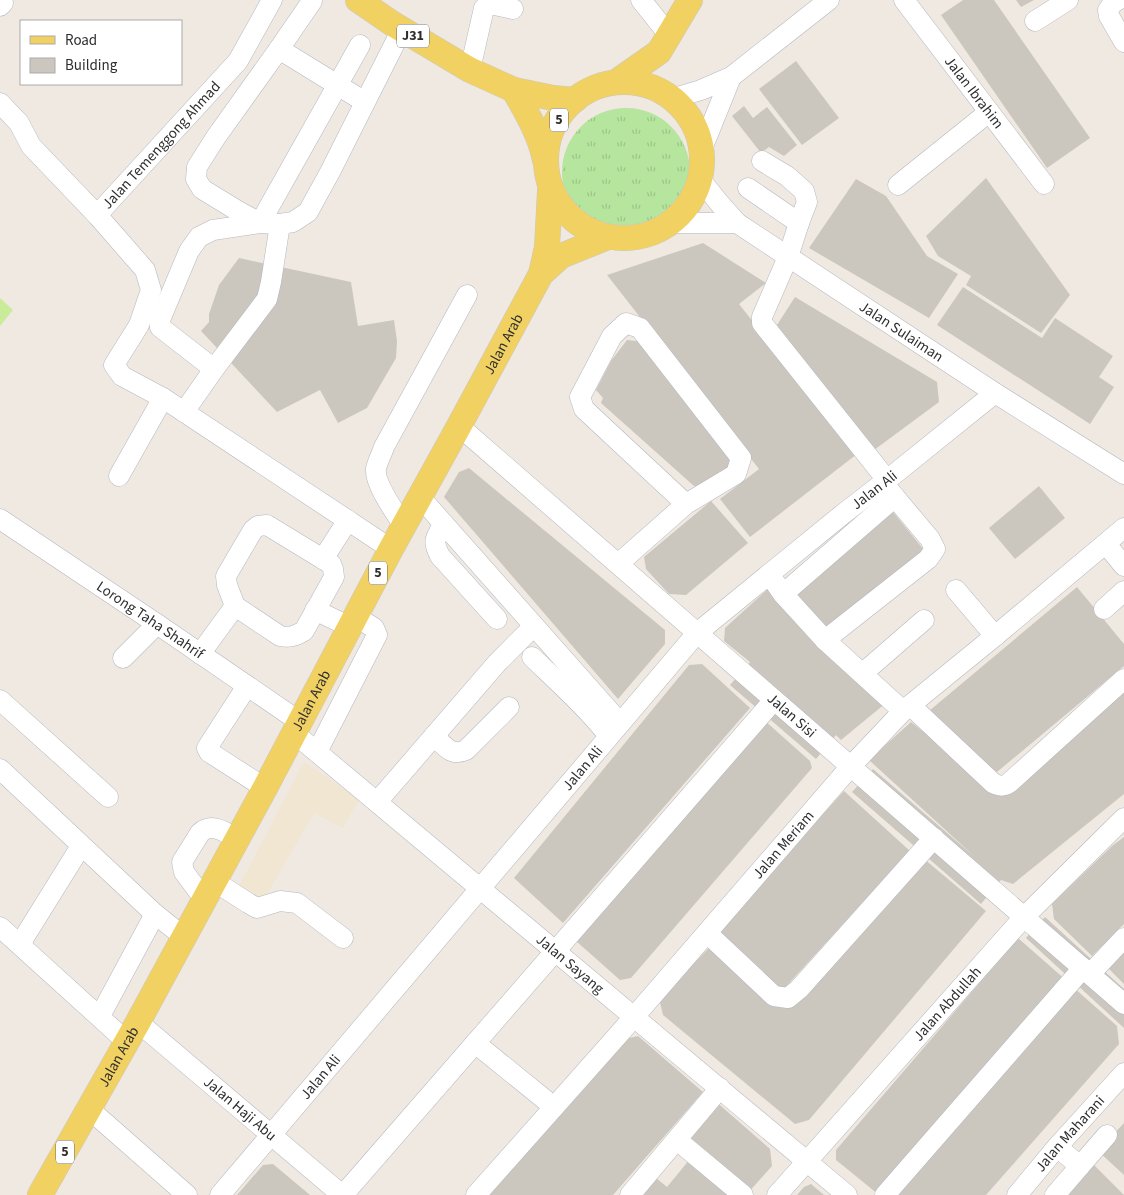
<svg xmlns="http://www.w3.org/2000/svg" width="1124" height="1195" font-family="'Source Sans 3',sans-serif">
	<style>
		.education { fill: #f0e6d1 }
		.grass { fill: url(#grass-tufts) }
		.pitch { fill: #c9ec9a }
		.building { fill: #cbc7bf }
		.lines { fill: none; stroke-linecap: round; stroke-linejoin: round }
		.minor-casing { stroke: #b4b7c1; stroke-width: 21 }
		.major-casing { stroke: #c9c9c9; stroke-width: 26 }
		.minor { stroke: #fff; stroke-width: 20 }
		.major { stroke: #f2d163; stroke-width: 25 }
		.labels { text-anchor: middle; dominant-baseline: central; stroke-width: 4; stroke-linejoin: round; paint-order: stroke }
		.shield { fill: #fff; stroke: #6d6d6d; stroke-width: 1 }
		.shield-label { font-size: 14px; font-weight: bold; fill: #2e2e2e }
		.street-label { font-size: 15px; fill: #2e2e2e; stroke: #fff }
	</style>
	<defs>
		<pattern id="grass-tufts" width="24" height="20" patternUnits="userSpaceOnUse" patternTransform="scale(1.25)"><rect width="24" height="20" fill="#b6e59e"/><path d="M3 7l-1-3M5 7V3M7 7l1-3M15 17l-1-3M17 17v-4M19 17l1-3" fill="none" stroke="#9dc588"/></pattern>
	</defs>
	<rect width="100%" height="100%" fill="#efe9e1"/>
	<!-- education -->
	<polygon class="education" points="304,762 359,799 343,828 314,813 264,899 239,886"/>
	<!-- grass -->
	<circle class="grass" cx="626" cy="172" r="64"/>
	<!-- pitch -->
	<polygon class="pitch" points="0,298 13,310 0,326"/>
	<!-- building -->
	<g class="building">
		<polygon points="963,0 994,0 1090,138 1047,168 941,15"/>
		<polygon points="1016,0 1034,0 1021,7"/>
		<polygon points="796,61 839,118 802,145 759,89"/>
		<polygon points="744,106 753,118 767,107 797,145 784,156 769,147 761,153 732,116"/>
		<polygon points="986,178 1070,295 1041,333 966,285 971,276 938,256 926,236"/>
		<polygon points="856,179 886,196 927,256 958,274 929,318 809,248"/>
		<polygon points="703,243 766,283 739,304 857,454 750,537 720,499 759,469 607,275"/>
		<polygon points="239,258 351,282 358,326 394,320 397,341 396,358 367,408 338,423 320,390 277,412 201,331 209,322 209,314 219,285"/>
		<polygon points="963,287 1042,338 1055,318 1113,356 1099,377 1114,387 1090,424 937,325"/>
		<polygon points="795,297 937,382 939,402 870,453 777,325"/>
		<polygon points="627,340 645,342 731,454 729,470 713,484 694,486 601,403 603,398 596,390 611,361"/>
		<polygon points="469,468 665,630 665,644 618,699 444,497 459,472"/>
		<polygon points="1039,486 1065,518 1015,559 989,528"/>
		<polygon points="711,501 748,543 686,595 669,594 646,569 644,557"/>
		<polygon points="889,507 924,550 827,635 886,703 841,740 836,735 816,759 730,685 750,662 724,641 725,628 771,586 785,600"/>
		<polygon points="1077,587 1124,644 1124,666 997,772 938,727 929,711"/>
		<polygon points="702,664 750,708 563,923 514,878 689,665"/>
		<polygon points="1124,689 1124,794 1013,884 1001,880 981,904 852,792 873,769 975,857 869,760 911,722 993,787"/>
		<polygon points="764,720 810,761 812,768 631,978 620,980 576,941"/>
		<polygon points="844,791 910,851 780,993 714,933"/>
		<polygon points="1124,837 1124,924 1092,956 1054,919 1052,904 1112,846"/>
		<polygon points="923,858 986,911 809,1120 795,1124 663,1015 659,998 711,946 775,1007 790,1007"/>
		<polygon points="1045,917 1124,989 1124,1028 1026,938"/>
		<polygon points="1018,938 1067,981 879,1195 836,1160 836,1150"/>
		<polygon points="1124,941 1124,984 1104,964"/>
		<polygon points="1073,987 1117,1026 1119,1044 986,1195 889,1195"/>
		<polygon points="638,1036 703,1092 613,1195 488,1195 625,1039"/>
		<polygon points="713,1099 770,1149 772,1166 746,1195 680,1136"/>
		<polygon points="1124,1123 1124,1175 1098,1151"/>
		<polygon points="690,1159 732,1195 633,1195 651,1174 667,1187"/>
		<polygon points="1092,1163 1124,1195 1061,1195"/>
		<polygon points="273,1164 310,1195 237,1195 263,1165"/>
		<polygon points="811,1184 824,1195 797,1195 804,1187"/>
	</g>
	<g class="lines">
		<defs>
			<g id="minor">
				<polyline points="641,0 669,35"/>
				<path id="s1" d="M904,0L1044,184"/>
				<polyline points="1118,0 1113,3 1108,10 1109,16 1124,42"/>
				<polyline points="312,1 279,49 216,137 197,167 196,179 202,189 238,211 260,223 360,45"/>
				<polyline points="0,6 3,3"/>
				<polyline points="1035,21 1068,0"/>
				<polyline points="279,49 365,102"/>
				<polyline points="470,70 484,8 490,4 513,9"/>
				<polyline points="674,98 701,90 731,77 829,0"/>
				<polyline points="0,103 19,123 31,146 97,215 145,270 151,290 139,325 114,365 122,376 163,398 391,549"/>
				<polyline points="702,149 731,77"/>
				<polyline points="762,161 787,176 804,191 807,202 799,223 788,257 762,317 762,323 887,480"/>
				<polyline points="700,179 720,204 737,223"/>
				<polyline points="898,185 989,112"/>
				<polyline points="748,188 799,223"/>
				<path id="s2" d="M97,215L238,61L272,0"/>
				<path id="s3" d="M670,223H737L995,393L1124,474"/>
				<polyline points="214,369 267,299 271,282 280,224"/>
				<polyline points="184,412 214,369 160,327 160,320 189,251 199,237 213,230 260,223 280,224 293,222 308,212 330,172 402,29"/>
				<path id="s4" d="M459,426L1124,1004"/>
				<polyline points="119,476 163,398"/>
				<polyline points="883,483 930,539 935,549 928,559 825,640 903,711"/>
				<polyline points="420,497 620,723"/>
				<path id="s5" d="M0,519L157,624L300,722"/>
				<path d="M444,524C435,538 432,541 440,556L497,619"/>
				<path d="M267,525L331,564L333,569L334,577L304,631C295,636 290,638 280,636L235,606L227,585L226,576L253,530L258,526Z"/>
				<path d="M404,526C396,514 374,483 376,469C377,462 382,454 384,447L467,295"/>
				<polyline points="1106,544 1124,566"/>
				<polyline points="323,559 348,520"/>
				<polyline points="618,564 686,504 584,409 580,397 612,336 626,323 640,328 741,458 736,474 686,504"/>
				<polyline points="769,574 783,594 895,497"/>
				<polyline points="956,590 995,636"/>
				<polyline points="783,594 825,640"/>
				<polyline points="1104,609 1124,591"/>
				<polyline points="315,610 350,627"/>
				<polyline points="200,654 235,606"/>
				<path d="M532,657C559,683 586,707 609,736"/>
				<polyline points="123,658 157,624"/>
				<polyline points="863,673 924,620"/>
				<polyline points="247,686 207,748 209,752 265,788"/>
				<polyline points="0,700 108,797"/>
				<path d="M910,705L993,783C999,786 1003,787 1009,783L1124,679"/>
				<path id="s6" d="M294,733L847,1195"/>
				<path d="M434,736C445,746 451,757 466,750L509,707"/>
				<polyline points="317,752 377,635 374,628 355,616"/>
				<polyline points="0,769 155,914 184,937"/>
				<polyline points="377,802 497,663 534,626"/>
				<polyline points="214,881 248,903 257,908 280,901 297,903 343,938"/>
				<path d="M204,899L184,872L182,862L200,833C212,822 224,832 237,838"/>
				<polyline points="0,927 127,1042"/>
				<polyline points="707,933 774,996 788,998 799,989 934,838"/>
				<polyline points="20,944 81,846"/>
				<polyline points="1090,974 1124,938"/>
				<polyline points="100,1016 155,914"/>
				<path id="s7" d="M138,1022L342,1195"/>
				<polyline points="475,1043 554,1107"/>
				<polyline points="89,1109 187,1195"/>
				<polyline points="677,1140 743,1195"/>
				<polyline points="1080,1166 1107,1135"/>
				<path id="s8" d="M220,1195L697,633L843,514L887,480L995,393"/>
				<polyline points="343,1195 774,700"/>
				<path id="s9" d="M476,1195L634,1017L851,766L903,711L995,636L1124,528"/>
				<polyline points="630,1195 720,1088"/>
				<path id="s10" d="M777,1195L1024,917L1124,818"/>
				<polyline points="885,1195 1083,968"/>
				<path id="s11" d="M1017,1195L1057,1147L1124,1073"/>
				<polyline points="1055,1195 1080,1166 1057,1147"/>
			</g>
			<g id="major">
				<polyline points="358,0 393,24 470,70 514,90 553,98 575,100"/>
				<polyline points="619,80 659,52 690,0"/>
				<circle cx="624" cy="160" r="78"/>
				<path d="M514,90C526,112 540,134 545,160"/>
				<polyline points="541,274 547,247 550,191"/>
				<path id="s12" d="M40,1195L138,1022L265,788L391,549L459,426L541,274L561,256L608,237"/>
			</g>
		</defs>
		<!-- minor casing -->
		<use href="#minor" class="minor-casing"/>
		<!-- major casing -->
		<use href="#major" class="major-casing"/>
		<!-- minor -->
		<use href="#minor" class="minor"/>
		<!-- major -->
		<use href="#major" class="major"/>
	</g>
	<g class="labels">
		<!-- shield labels -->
		<g class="shield">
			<rect x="397" y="24.5" width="32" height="23" rx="4"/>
			<rect x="550" y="108.5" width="18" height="23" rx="4"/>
			<rect x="369" y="561.5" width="18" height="23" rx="4"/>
			<rect x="56" y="1140.5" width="18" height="23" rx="4"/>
		</g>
		<g class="shield-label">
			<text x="413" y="36">J31</text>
			<text x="559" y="120">5</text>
			<text x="378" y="573">5</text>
			<text x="65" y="1152">5</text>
		</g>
		<!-- street labels -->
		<g class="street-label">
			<text stroke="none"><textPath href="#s1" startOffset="116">Jalan Ibrahim</textPath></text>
			<text stroke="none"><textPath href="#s2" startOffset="95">Jalan Temenggong Ahmad</textPath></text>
			<text stroke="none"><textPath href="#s3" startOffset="264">Jalan Sulaiman</textPath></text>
			<text stroke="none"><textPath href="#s12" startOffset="969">Jalan Arab</textPath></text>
			<text stroke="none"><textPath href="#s8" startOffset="965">Jalan Ali</textPath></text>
			<text stroke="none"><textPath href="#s5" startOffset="181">Lorong Taha Shahrif</textPath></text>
			<text stroke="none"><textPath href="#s12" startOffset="564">Jalan Arab</textPath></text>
			<text stroke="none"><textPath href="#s4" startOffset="441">Jalan Sisi</textPath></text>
			<text stroke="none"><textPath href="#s8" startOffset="560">Jalan Ali</textPath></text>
			<text stroke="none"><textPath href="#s9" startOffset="466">Jalan Meriam</textPath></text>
			<text stroke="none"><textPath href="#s6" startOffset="360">Jalan Sayang</textPath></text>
			<text stroke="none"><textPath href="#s10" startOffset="256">Jalan Abdullah</textPath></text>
			<text stroke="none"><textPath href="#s12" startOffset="159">Jalan Arab</textPath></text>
			<text stroke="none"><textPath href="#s8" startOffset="155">Jalan Ali</textPath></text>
			<text stroke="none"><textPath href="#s7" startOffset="134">Jalan Haji Abu</textPath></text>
			<text stroke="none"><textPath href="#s11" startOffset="81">Jalan Maharani</textPath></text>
		</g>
	</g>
	<!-- legend -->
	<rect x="20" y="20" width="162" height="65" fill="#ffffff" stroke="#ababab"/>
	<rect x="30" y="36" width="25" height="8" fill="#f2d163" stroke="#ababab"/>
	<text x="65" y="45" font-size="15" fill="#2e2e2e">Road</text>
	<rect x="30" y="58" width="25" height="15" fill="#cbc7bf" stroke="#ababab"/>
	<text x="65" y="70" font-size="15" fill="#2e2e2e">Building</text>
</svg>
